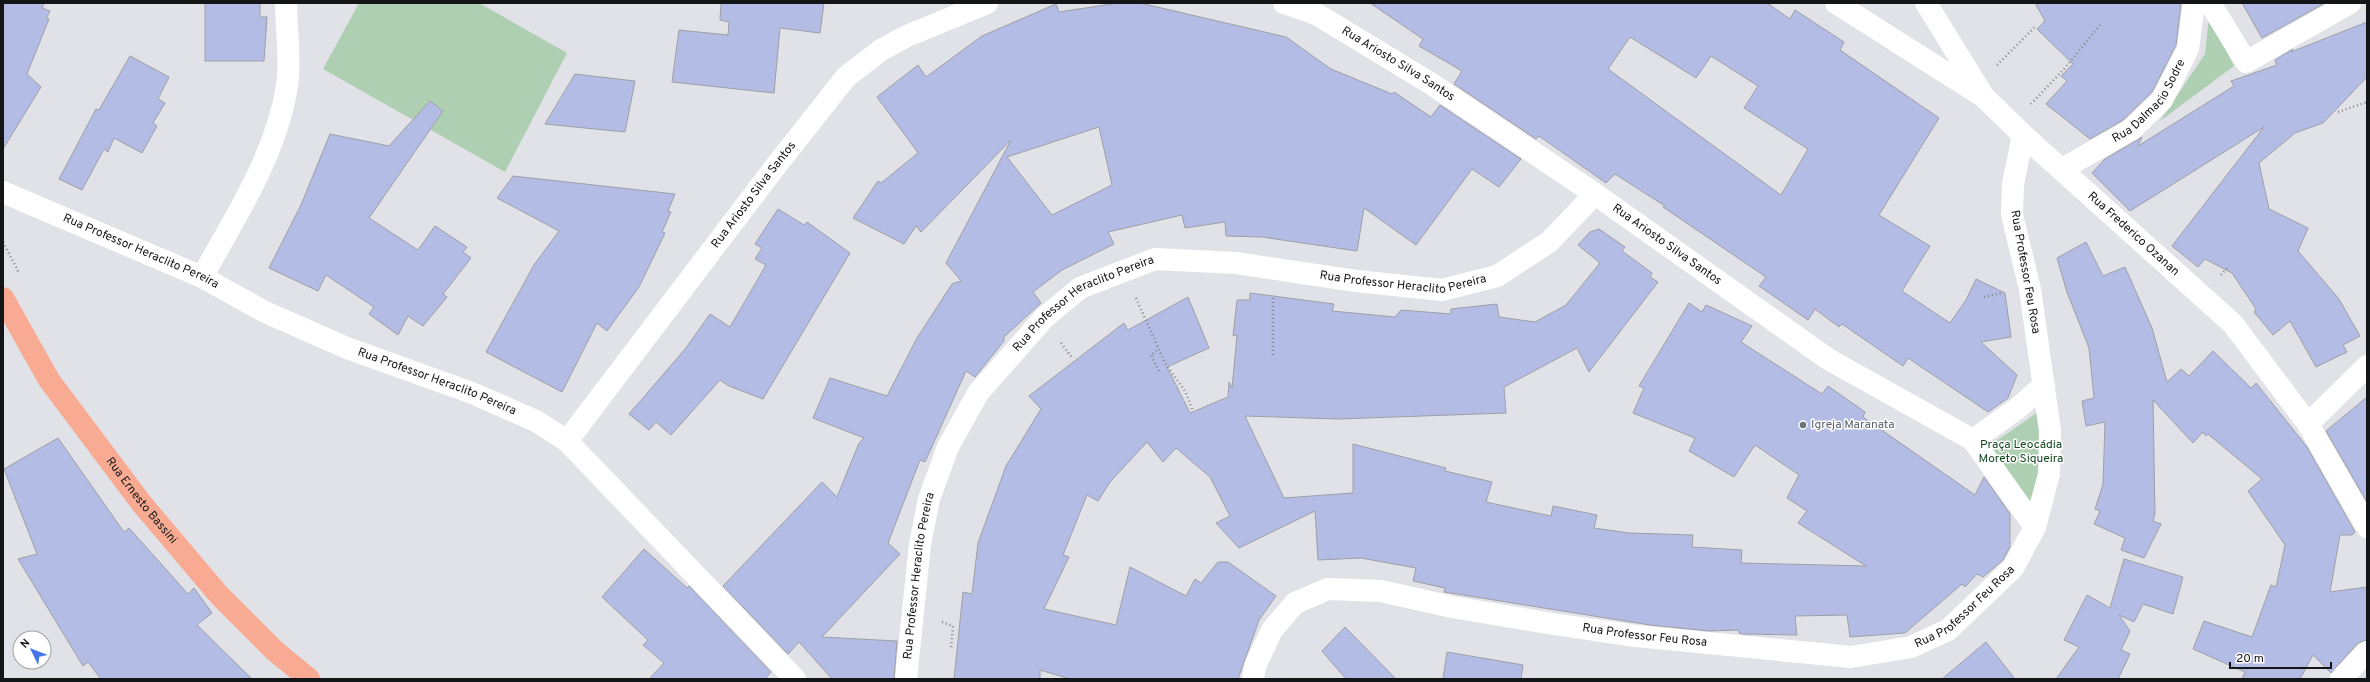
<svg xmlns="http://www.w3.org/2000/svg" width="2370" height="682" font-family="Overpass,sans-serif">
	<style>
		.green { fill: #afcfb2 }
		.building { fill: #b3bce5; stroke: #9e9fa4; fill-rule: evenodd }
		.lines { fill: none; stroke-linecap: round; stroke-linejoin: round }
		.path { stroke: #858689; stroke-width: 2.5; stroke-dasharray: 1 3; stroke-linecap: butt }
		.minor { stroke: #fff; stroke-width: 22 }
		.major { stroke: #f8ab92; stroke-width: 22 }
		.worship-dot { fill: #6b7280; stroke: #fff; stroke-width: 1.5 }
		.labels { text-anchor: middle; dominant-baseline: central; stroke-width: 3; stroke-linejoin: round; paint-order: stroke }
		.street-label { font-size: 12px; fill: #141516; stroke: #fff }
		.worship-label { font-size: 12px; fill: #5b616d; stroke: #fff; text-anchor: start }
		.park-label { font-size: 12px; fill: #13481f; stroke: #fff }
	</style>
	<rect width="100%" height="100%" fill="#e0e2e7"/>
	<!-- green -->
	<g class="green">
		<polygon points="359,3 479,3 567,53 505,172 323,69"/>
		<polygon points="2209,17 2234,66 2160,121 2205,54"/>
		<polygon points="2038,412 2045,460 2030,501 1989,446"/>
	</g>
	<!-- building -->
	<g class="building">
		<polygon points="3,3 44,3 42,8 50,11 46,19 49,19 27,74 41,87 3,149"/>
		<polygon points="205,3 260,3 260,17 267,17 264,61 205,61"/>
		<polygon points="721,3 824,3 820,33 780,28 774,93 672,82 679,30 728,35 729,22 720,20"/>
		<path d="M1118,3H1140L1286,37L1331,69L1392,94L1394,92L1431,117L1440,105L1521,159L1499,187L1472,169L1416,245L1364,208L1357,251L1262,237L1226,236L1225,222L1185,228L1182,215L1108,232L1114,244L1062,270L1033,292L1041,303L1004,337V341L975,377L966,371L925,462L920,460L888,543L900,554L822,637L897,641L894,679H832L799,642L788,654L723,586L822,482L837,497L859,443L864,438L813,418L830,378L887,396L917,338L952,284L961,281L946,263L1011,140L921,232L916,226L904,244L853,218L878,181L881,183L918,153L877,97L918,65L926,77L982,36L1056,4L1059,12ZM1099,127L1112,185L1052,215L1007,157Z"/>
		<path d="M1370,3H1767L1790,19L1795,10L1844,42L1840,50L1939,118L1879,215L1930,246L1902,291L1950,323L1966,300L1976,279L2005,293L2011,337L1981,342L2017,375L2008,398L1988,412L1908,358L1903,366L1842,324L1839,327L1815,309L1808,320L1759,286L1766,277L1663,207L1665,206L1615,174L1606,183L1539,136L1536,139L1454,84L1462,71L1419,46L1423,39ZM1630,37L1696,78L1711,56L1758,86L1744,108L1808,149L1781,195L1608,69Z"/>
		<polygon points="2035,3 2181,3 2176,45 2152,92 2123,120 2090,139 2046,104 2067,81 2061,76 2073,64 2037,29 2045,21"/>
		<polygon points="2242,3 2325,3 2262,38"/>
		<polygon points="2367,22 2367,77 2323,123 2295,133 2259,163 2269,209 2308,228 2298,251 2339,299 2360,336 2343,345 2347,352 2316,367 2290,321 2273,335 2254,312 2256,309 2232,273 2205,259 2198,267 2172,246 2264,127 2130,211 2092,173 2105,159 2142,137 2138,146 2234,86 2231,81 2277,65 2275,60 2293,49 2291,52"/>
		<polygon points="130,56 169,77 158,99 165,103 153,123 157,126 142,153 114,138 108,152 104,149 82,190 59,179 96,109 99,110"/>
		<polygon points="575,74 635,81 625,132 545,124"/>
		<polygon points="430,101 443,111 369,218 418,250 435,226 467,247 463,252 471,258 443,294 447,297 423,326 408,316 398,335 369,314 374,307 326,275 318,291 269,268 301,205 330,134 389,146"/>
		<polygon points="513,176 675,194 668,211 671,212 662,232 665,233 639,287 607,331 597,323 562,392 486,352 534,265 559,231 497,198"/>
		<polygon points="778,209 804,225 807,222 850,253 763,399 729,386 720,380 671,435 656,422 649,430 629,414 686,348 710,314 730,327 766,265 755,259 762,248 755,244"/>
		<polygon points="1599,229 1625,247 1622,251 1652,273 1650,277 1658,282 1589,372 1577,348 1504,387 1506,413 1338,419 1245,416 1284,498 1353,493 1353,444 1446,468 1445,471 1492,482 1486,502 1551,516 1553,506 1597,515 1594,528 1629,533 1693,535 1692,547 1742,550 1741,563 1866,566 1798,523 1807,511 1787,498 1799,475 1755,445 1734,477 1689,451 1695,438 1633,413 1644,388 1639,386 1689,303 1702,312 1706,305 1752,326 1741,342 1822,394 1828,386 1865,412 1863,417 1975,495 1984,477 2010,514 2010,547 2003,560 1983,577 1977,574 1965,587 1962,584 1905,633 1850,637 1847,615 1795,616 1797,635 1742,634 1739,633 1739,630 1709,631 1650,625 1444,592 1445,588 1413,581 1416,568 1361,558 1318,560 1315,511 1239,548 1216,523 1230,516 1210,477 1176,448 1163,462 1147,442 1110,482 1098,501 1087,495 1063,555 1069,557 1044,609 1116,625 1130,567 1186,596 1195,579 1201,583 1218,562 1228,562 1276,596 1259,620 1238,679 1070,679 1040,670 1040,679 954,679 963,592 972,594 978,543 1006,466 1041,409 1029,396 1124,323 1128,330 1188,297 1209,348 1167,367 1190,413 1228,397 1229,382 1232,388 1237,335 1233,336 1237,300 1250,300 1250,293 1334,304 1332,311 1395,317 1401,310 1451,314 1451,309 1497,304 1499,317 1535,322 1566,305 1600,263 1578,245 1590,232"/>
		<polygon points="2086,242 2103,276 2125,267 2152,328 2167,382 2181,369 2189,376 2213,351 2251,388 2256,383 2307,447 2355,532 2352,535 2340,535 2330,592 2367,587 2367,640 2358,643 2331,673 2313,655 2300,679 2242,679 2245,672 2193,649 2204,621 2252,637 2271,585 2276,587 2285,545 2248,491 2262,479 2208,434 2206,436 2203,432 2193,443 2153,400 2155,514 2153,521 2161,524 2144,558 2121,550 2125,538 2094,524 2100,511 2095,509 2103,484 2105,422 2086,426 2082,401 2094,398 2089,348 2067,292 2057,258"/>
		<polygon points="2367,397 2367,502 2326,431"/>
		<polygon points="58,438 124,532 129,528 188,594 194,588 212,613 197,625 252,679 101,679 88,662 83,666 18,559 37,554 4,469"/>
		<polygon points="644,549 687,588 689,586 771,672 765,679 649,679 664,663 643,645 648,640 602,597"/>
		<polygon points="2124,559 2183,577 2173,614 2143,604 2134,622 2119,615 2130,631 2121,650 2130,654 2118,679 2056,679 2079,647 2064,640 2087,595 2110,608"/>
		<polygon points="1345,627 1396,679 1346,679 1322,651"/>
		<polygon points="1986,642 2015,679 1942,679"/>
		<polygon points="1447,652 1523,665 1521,679 1443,679"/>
	</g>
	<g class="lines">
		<!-- path -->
		<g class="path">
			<polyline points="1997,65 2035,27"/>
			<polyline points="2031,104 2065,68 2100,25"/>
			<polyline points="2338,112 2367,102"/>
			<polyline points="3,242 19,273"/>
			<polyline points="2221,275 2227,268"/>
			<polyline points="1984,297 2002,293"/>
			<polyline points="1136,298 1165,363 1185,391 1193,411"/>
			<polyline points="1273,298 1273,355"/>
			<polyline points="1061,343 1073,359"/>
			<polyline points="1159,371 1151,355 1159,349"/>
			<polyline points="942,622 953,626 951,650"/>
		</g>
		<!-- minor -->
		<g class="minor">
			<path id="s1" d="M1284,3L1318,15L1430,83L1595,194L1828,359L1973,440L2018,408L2044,385"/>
			<path id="s2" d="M1836,3L1984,97L2023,135L2233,324L2308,424L2367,527"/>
			<polyline points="1926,3 1982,94"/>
			<polyline points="2210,3 2246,62 2350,3"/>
			<path id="s3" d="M2062,169L2131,130L2162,100L2188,49L2194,3"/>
			<path id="s4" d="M3,192L202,277L265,312L347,348L472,393L536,421L567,441L795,679"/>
			<path d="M202,277C236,216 276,155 287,86C291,62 286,27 286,3"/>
			<polyline points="2308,424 2367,366"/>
			<polyline points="1973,440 2035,527"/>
			<path id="s5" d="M567,441L775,167L846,77L881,50L907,36L987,3"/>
			<path id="s6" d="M906,679L920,544L929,499L948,447L978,393L1044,318L1080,288L1155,259L1236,263L1356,281L1442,290L1497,276L1549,242L1595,194"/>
			<path id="s7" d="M1253,679L1255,666L1272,630L1295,603L1328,589L1381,591L1452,607L1547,623L1636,636L1851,657L1911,647L1948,630L2013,568L2035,527L2049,474L2050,431L2030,289L2012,215L2013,184L2023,135"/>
			<polyline points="2341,679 2367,652"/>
		</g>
		<!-- major -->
		<path class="major" id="s8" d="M3,298L49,380L142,504L219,595L275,651L309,679"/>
	</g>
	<!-- markers -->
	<circle class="worship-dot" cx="1803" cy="425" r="4"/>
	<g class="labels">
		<!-- street labels -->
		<g class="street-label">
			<text stroke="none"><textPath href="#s1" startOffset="130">Rua Ariosto Silva Santos</textPath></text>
			<text stroke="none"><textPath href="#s3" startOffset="113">Rua Dalmacio Sodre</textPath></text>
			<text stroke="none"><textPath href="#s5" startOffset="309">Rua Ariosto Silva Santos</textPath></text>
			<text stroke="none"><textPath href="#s2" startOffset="378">Rua Frederico Ozanan</textPath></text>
			<text stroke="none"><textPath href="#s1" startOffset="454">Rua Ariosto Silva Santos</textPath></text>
			<text stroke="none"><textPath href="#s4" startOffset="150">Rua Professor Heraclito Pereira</textPath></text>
			<text transform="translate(2025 272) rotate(80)">Rua Professor Feu Rosa</text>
			<text stroke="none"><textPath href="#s6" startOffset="776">Rua Professor Heraclito Pereira</textPath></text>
			<text stroke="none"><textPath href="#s6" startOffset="440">Rua Professor Heraclito Pereira</textPath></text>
			<text stroke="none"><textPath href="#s4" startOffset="474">Rua Professor Heraclito Pereira</textPath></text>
			<text stroke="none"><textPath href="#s8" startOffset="246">Rua Ernesto Bassini</textPath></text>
			<text stroke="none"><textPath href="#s6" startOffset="104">Rua Professor Heraclito Pereira</textPath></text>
			<text stroke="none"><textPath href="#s7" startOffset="781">Rua Professor Feu Rosa</textPath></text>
			<text stroke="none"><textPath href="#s7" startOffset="445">Rua Professor Feu Rosa</textPath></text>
		</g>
		<!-- worship labels -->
		<g class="worship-label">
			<text x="1811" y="425">Igreja Maranata</text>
		</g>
		<!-- park labels -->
		<g class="park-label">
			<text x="2021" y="445">Praça Leocádia<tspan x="2021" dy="14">Moreto Siqueira</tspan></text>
		</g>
	</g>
	<!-- border -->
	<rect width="2370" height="682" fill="none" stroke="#141516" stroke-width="8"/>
	<!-- north arrow -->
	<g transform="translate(32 650) rotate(313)"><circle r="19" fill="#ffffff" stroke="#a1a1a2"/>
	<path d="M0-3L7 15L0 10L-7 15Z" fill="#4474e6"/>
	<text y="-6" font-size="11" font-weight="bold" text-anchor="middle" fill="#141516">N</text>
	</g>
	<!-- scale -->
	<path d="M2230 662v6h101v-6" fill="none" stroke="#141516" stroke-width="2"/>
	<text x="2236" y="662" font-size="12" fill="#141516" stroke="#ffffff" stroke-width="3" paint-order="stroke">20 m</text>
</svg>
